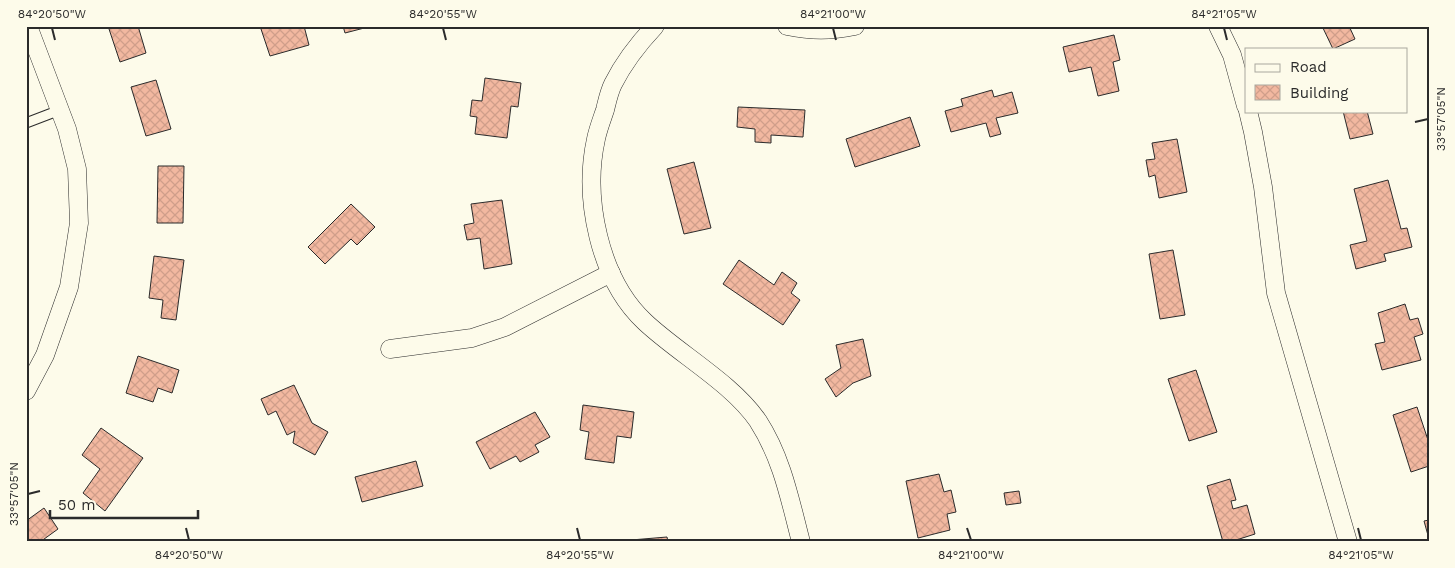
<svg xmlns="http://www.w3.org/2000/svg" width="1455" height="568" font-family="'Work Sans',sans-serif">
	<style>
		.building { fill: url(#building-cross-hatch); stroke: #2b2b2b }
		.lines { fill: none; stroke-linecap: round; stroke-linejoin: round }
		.lane-casing { stroke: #2b2b2b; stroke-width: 11 }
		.street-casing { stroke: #2b2b2b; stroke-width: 19 }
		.lane { stroke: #fdfbea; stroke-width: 9 }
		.street { stroke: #fdfbea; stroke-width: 18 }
		.ticks { fill: none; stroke: #2b2b2b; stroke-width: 2 }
		.neatline { fill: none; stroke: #2b2b2b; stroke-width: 2 }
		.ticks-label { font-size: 12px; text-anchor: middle; fill: #2b2b2b }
	</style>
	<defs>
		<pattern id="building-cross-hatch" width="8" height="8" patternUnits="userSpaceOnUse" patternTransform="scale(1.25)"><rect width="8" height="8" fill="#f2b8a0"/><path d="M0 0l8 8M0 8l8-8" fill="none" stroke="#d09e8a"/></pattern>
	</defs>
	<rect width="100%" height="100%" fill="#fdfbea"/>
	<!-- building -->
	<g class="building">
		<polygon points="108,26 138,26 146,53 120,62"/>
		<polygon points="260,26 304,26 309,45 270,56"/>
		<polygon points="343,26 372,26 345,33"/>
		<polygon points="1322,26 1349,26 1355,39 1333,49"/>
		<polygon points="1114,35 1120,60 1113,62 1119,91 1098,96 1091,67 1069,72 1063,47"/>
		<polygon points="485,78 521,83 518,107 511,106 507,138 475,134 477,117 470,116 472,100 482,101"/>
		<polygon points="156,80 171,129 146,136 131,87"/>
		<polygon points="992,90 994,97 1012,92 1018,113 996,118 1001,134 990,137 986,123 951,132 945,111 963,106 961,99"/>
		<polygon points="738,107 805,110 803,137 771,135 771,143 755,142 755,129 737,127"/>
		<polygon points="1343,111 1367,111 1373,134 1350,139"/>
		<polygon points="910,117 920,146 855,167 846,139"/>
		<polygon points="1177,139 1187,192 1159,198 1155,175 1149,177 1146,160 1155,159 1152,143"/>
		<polygon points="694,162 711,228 684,234 667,169"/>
		<polygon points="158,166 184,166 183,223 157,223"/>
		<polygon points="1388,180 1401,229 1407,228 1412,247 1384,254 1386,261 1356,269 1350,245 1367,241 1354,189"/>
		<polygon points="502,200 512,264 484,269 480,238 467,240 464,225 474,223 471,204"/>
		<polygon points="351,204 375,227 357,245 351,239 325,264 308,247"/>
		<polygon points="1173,250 1185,315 1160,319 1149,254"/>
		<polygon points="154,256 184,260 176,320 161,318 163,300 149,298"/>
		<polygon points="739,260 774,285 782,272 797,283 791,293 800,300 783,325 723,284"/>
		<polygon points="1405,304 1410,320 1418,318 1423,334 1414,337 1421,360 1382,370 1375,344 1385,342 1378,313"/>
		<polygon points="863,339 871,376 853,383 836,397 825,379 841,368 836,345"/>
		<polygon points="138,356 179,370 172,393 158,388 153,402 126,393"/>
		<polygon points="1196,370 1217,432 1189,441 1168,379"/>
		<polygon points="294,385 312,423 328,432 315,455 293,443 295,431 287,435 276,411 268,415 261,399"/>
		<polygon points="583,405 634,412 631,438 617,436 614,463 585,459 589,432 580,430"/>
		<polygon points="1417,407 1429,443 1429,466 1411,472 1393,415"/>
		<polygon points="535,412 550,437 535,445 539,452 520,462 516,456 490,469 476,442"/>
		<polygon points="101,428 143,458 105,511 83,493 100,469 82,455"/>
		<polygon points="416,461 423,486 362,502 355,477"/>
		<polygon points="939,474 944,492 951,490 956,512 947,514 950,530 918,538 906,481"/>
		<polygon points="1230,479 1236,500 1231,501 1233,509 1247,505 1255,534 1230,542 1223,542 1207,486"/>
		<polygon points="1019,491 1021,503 1006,505 1004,493"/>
		<polygon points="44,508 58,529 40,542 26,542 26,521"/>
		<polygon points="1429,520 1429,539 1424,521"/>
		<polygon points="667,537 668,542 632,542 631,540"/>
	</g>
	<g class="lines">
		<defs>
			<polyline id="lane" points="26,123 60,110"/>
			<g id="street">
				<path d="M655,26C639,43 623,64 613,84C609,92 607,102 605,110C602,119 598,129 596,139C583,198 599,279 645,322C679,354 732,383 758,421C782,458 790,500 801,542"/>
				<path d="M787,26C812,31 830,31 855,26"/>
				<polyline points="1218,26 1232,55 1246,106"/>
				<polyline points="1248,111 1253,132 1263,187 1276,293 1348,542"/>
				<polyline points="390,349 472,338 505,327 611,273"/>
				<polyline points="26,391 45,355 69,287 79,223 77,169 67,129 28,26"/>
			</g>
		</defs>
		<!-- lane casing -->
		<use href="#lane" class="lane-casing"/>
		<!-- street casing -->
		<use href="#street" class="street-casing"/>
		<!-- lane -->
		<use href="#lane" class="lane"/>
		<!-- street -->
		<use href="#street" class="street"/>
	</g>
	<!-- ticks -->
	<path class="ticks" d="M52,28L55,40M443,28L446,40M833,28L836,40M1224,28L1227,40M1415,122L1428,119M28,494L40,491M186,528L189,540M577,528L580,540M967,528L971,540M1358,528L1361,540"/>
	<!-- border -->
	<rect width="1455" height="568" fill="none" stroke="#fdfbea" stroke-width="55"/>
	<!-- legend -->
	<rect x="1245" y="48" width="162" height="65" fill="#fdfbea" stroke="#a9a89e"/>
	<rect x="1255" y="64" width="25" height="8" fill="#fdfbea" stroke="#a9a89e"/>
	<text x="1290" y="72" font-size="15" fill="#2b2b2b">Road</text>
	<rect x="1255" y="85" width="25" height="15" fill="url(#building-cross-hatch)" stroke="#a9a89e"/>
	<text x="1290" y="98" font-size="15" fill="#2b2b2b">Building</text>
	<!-- scale -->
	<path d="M50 510v8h148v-8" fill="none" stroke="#2b2b2b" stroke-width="2.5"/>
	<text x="58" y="510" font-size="15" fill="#2b2b2b" stroke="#fdfbea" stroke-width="4" paint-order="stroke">50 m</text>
	<rect x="28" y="28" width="1400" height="512" class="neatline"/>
	<g class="ticks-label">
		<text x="52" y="18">84°20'50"W</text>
		<text x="443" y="18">84°20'55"W</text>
		<text x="833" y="18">84°21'00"W</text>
		<text x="1224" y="18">84°21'05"W</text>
		<text transform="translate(1441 119) rotate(-90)" y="4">33°57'05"N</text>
		<text transform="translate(14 494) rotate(-90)" y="4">33°57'05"N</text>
		<text x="189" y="559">84°20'50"W</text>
		<text x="580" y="559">84°20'55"W</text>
		<text x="971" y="559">84°21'00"W</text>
		<text x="1361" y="559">84°21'05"W</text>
	</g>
</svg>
